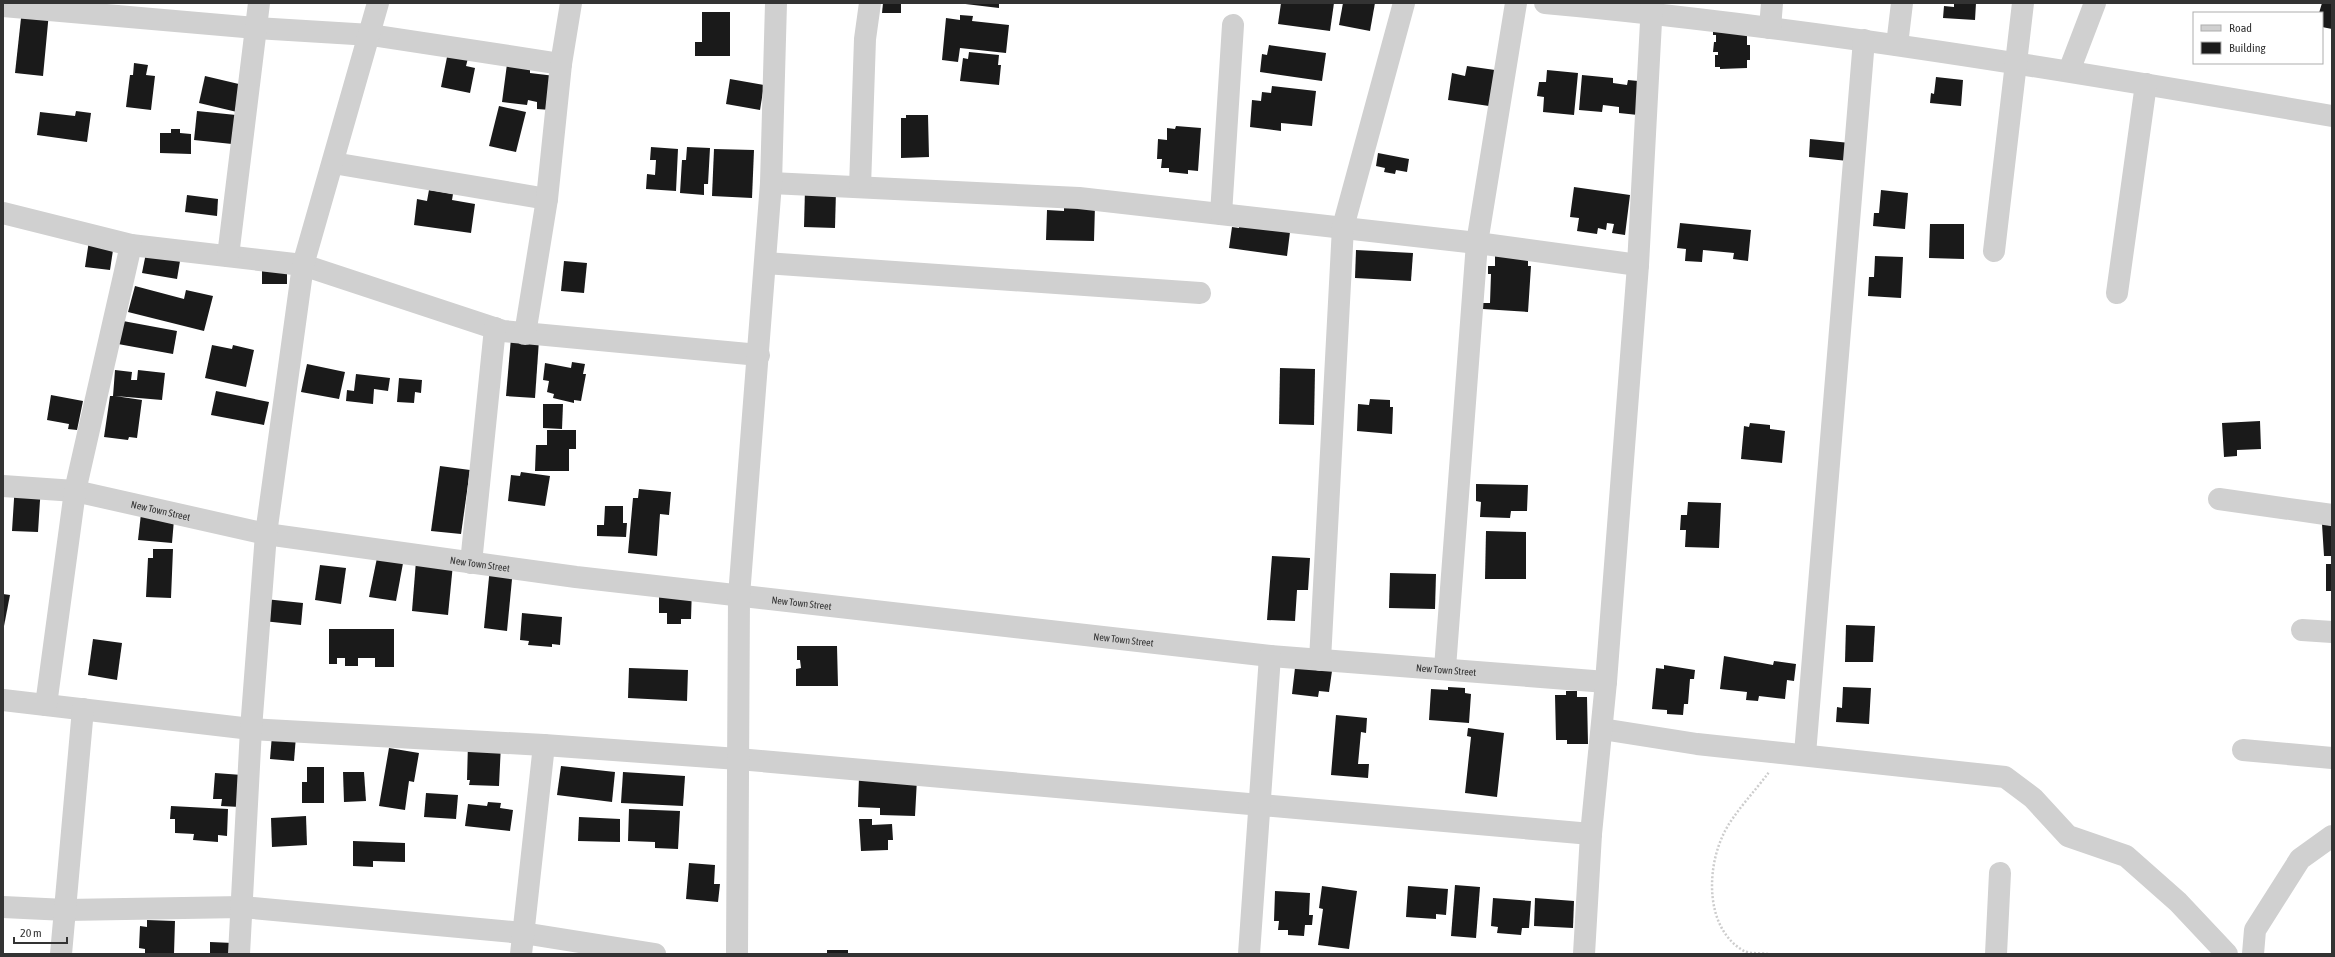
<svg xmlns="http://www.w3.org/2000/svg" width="2335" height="957" font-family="'Asap Condensed',sans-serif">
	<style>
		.building { fill: #1a1a1a }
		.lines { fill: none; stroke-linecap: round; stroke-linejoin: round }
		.path { stroke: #cdcdcd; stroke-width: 2.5; stroke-dasharray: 2 2; stroke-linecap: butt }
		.minor { stroke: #d0d0d0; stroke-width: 22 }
		.labels { text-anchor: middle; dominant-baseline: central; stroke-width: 4; stroke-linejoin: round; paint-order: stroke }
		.street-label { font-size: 10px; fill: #333; stroke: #fff }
	</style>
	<rect width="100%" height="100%" fill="#fff"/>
	<!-- building -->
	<g class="building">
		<polygon points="883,3 901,3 901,13 882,13"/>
		<polygon points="957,3 999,3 999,8"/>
		<polygon points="1281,3 1334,3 1330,31 1278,24"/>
		<polygon points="1343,3 1375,3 1370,31 1339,25"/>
		<polygon points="1954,3 1976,3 1975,20 1943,18 1944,6 1954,7"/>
		<polygon points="2322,3 2332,3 2332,29 2322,27 2322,16 2319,13"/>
		<polygon points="22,9 49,12 43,76 15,73"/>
		<polygon points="702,12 730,12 730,56 695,56 695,42 702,42"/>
		<polygon points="960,15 973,16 972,21 1009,25 1006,53 960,48 958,62 942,60 946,18 960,20"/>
		<polygon points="1713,26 1747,31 1747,45 1750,45 1750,60 1747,60 1747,68 1720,69 1720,67 1715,67 1715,55 1718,55 1718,52 1713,52 1714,42 1716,42 1716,35 1713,35"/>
		<polygon points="1269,45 1326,53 1322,81 1260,72 1262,54 1267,55"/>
		<polygon points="449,47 468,58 466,66 475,68 470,93 441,87"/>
		<polygon points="969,52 999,55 998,65 1001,65 999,85 960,81 963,58 968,59"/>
		<polygon points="134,63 148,65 146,75 155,76 151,110 126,107 130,75 133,75"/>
		<polygon points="507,64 530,67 530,73 555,76 551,110 537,109 537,102 528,100 527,105 502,102"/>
		<polygon points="1467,66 1495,70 1489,106 1448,100 1452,73 1465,76"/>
		<polygon points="1547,70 1578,73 1574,115 1543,112 1544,97 1537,96 1539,82 1546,82"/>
		<polygon points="1582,75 1613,78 1613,83 1627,85 1628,80 1638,81 1638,115 1619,113 1619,107 1603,105 1602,112 1579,110"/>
		<polygon points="205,76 243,85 237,112 199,103"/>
		<polygon points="1936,77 1963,80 1961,106 1930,103 1931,93 1934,94"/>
		<polygon points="730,79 764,85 760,110 726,104"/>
		<polygon points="1272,86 1316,91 1312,126 1281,123 1281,131 1250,127 1252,100 1261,101 1262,92 1271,93"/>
		<polygon points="499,106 526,112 516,152 489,146"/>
		<polygon points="76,111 91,113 87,142 37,135 40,112 75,116"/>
		<polygon points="197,111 236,115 232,144 194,140"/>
		<polygon points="906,115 928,115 929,157 901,158 901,118 906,118"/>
		<polygon points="1176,126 1201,128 1198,171 1188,170 1188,174 1169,172 1169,168 1161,168 1162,159 1157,159 1158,139 1167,140 1167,128 1175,129"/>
		<polygon points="171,129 180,129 180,133 191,134 191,154 160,153 160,133 171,133"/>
		<polygon points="1810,139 1850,143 1848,161 1809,157"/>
		<polygon points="651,147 678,149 676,191 646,189 647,174 655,175 656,160 650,160"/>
		<polygon points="687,147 710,148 708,184 704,184 704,195 680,193 682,160 686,160"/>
		<polygon points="714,149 754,150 752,198 712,196"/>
		<polygon points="1378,153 1409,159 1407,172 1396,170 1395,174 1384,172 1385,168 1376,166"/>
		<polygon points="1574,187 1630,195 1625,235 1612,233 1614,224 1607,223 1606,230 1598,228 1597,234 1577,231 1579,218 1570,217"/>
		<polygon points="805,189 836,190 835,228 804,227"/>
		<polygon points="429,190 453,194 452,200 475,204 471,233 414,225 417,199 427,201"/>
		<polygon points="1881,190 1908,193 1905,229 1873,226 1874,213 1879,213"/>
		<polygon points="187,195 218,199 217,216 185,212"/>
		<polygon points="1064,204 1095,205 1094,241 1046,240 1047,210 1064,211"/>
		<polygon points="1240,217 1291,224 1287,256 1229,248 1232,227 1239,228"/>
		<polygon points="1680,223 1751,230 1748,261 1733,259 1734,253 1703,250 1702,262 1685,261 1686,249 1677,248"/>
		<polygon points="1930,224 1964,224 1964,259 1929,258"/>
		<polygon points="90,234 115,237 110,270 85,267"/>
		<polygon points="147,248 181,255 177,279 142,273"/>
		<polygon points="1356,250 1413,253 1411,281 1355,278"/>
		<polygon points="1495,256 1528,257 1528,266 1531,266 1528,312 1483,309 1483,303 1490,303 1491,274 1488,274 1488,266 1495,266"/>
		<polygon points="1875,256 1903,257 1901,298 1868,296 1869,277 1874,277"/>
		<polygon points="564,261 587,263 584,293 561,291"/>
		<rect x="262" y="264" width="25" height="20"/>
		<polygon points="135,286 184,299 186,290 213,296 204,331 128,312"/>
		<polygon points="123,321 177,331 173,354 118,344"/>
		<polygon points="511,338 539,340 535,398 506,396"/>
		<polygon points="212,345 232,349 233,345 254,350 246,387 205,378"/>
		<polygon points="572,362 585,364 583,374 586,374 581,401 574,400 574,403 553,398 554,394 547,392 549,381 543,380 545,363 571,368"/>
		<polygon points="307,364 345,372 339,399 301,392"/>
		<polygon points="1280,368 1315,369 1314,425 1279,424"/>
		<polygon points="115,370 132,372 131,380 137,380 138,370 165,373 162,400 115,396 142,400 137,438 129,437 128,440 104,437 110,396 113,396"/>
		<polygon points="356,374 390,378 388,391 374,389 373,404 346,401 347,390 354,391"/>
		<polygon points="399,378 422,380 421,393 415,392 414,403 397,402"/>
		<polygon points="216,391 269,402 264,425 211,415"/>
		<polygon points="51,395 83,401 77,430 68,429 69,424 47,420"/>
		<polygon points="1370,399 1390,400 1390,407 1393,407 1392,434 1357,431 1358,404 1369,405"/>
		<polygon points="543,404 563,404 562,429 543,428"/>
		<polygon points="2260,421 2261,449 2237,450 2237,456 2224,457 2222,423"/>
		<polygon points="1750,423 1770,425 1770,429 1785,431 1782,463 1741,459 1744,426 1749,427"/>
		<polygon points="547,430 576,430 576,449 569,449 569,471 535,471 536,445 547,445"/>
		<polygon points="440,466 470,470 461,534 431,531"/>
		<polygon points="521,472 550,476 545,506 508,501 511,475 520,476"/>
		<polygon points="15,483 41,485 38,532 12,531"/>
		<polygon points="1476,484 1528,485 1527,511 1511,511 1510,518 1480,517 1481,502 1476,501"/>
		<polygon points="639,489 671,492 669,515 660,514 657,556 628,553 633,498 638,498"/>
		<polygon points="1688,502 1721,503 1719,548 1685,547 1686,530 1680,530 1681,515 1687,515"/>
		<polygon points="142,505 175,508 172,543 138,540"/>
		<polygon points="605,506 623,506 623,523 627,523 626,537 597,536 597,525 604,525"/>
		<polygon points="2322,524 2332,524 2332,556 2324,556"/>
		<polygon points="1486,531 1526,532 1526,579 1485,579"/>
		<polygon points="153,549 173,549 171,598 146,597 148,558 153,558"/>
		<polygon points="378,553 404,558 396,601 369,597"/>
		<polygon points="1272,556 1310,558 1308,590 1297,590 1295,621 1267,620"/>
		<polygon points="416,561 453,564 448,615 412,611"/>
		<rect x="2326" y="564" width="6" height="27"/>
		<polygon points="320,565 346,568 341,604 315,600"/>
		<polygon points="490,567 513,569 507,631 484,628"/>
		<polygon points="1390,573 1436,574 1435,609 1389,608"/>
		<polygon points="659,587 692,587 691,619 681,619 681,624 667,624 667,613 659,613"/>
		<polygon points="3,594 10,595 4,626 3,626"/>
		<polygon points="265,599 303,603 301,625 263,621"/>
		<polygon points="522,613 562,617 560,645 552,644 552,647 528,645 529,641 520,640"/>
		<polygon points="1846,625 1875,626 1873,662 1845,662"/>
		<polygon points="329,629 394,629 394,667 375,667 375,658 358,658 358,666 345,666 345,658 337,658 337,664 329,664"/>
		<polygon points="93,639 122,643 117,680 88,675"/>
		<polygon points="797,646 837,646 838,686 796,686 796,669 801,668 800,660 797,660"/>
		<polygon points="1724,656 1773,665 1774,661 1796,664 1794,681 1787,680 1785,699 1759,696 1758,701 1746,700 1747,692 1720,689"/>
		<polygon points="1296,659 1333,664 1329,692 1319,691 1318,697 1292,694"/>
		<polygon points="1664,665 1695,670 1694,679 1690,679 1688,704 1684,704 1683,715 1667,714 1667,710 1652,709 1656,668 1664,669"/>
		<polygon points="629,668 688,670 687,701 628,698"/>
		<polygon points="1448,687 1465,688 1465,693 1471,694 1469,723 1429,720 1431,689 1448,690"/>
		<polygon points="1843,687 1871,688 1869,724 1836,722 1837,707 1842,708"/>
		<polygon points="1566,691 1577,691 1577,697 1587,697 1588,744 1567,744 1567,740 1556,740 1555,695 1566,695"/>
		<polygon points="1336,715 1367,718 1366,733 1361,732 1358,764 1369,764 1368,778 1331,775"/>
		<polygon points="1468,728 1504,733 1497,797 1465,793 1471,737 1467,736"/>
		<polygon points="272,735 296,736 294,761 270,759"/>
		<polygon points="468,743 501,744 499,786 469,785 470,780 467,780"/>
		<polygon points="389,748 419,753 414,782 409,781 405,810 379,806"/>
		<polygon points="561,766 615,772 612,802 557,795"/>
		<polygon points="307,767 324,767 324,803 302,803 302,782 307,782"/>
		<polygon points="343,772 364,772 366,801 344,802"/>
		<polygon points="623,772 685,776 683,806 621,803"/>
		<polygon points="215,773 242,775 240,807 221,806 222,799 213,799"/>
		<polygon points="859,777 917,779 915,816 880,815 880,808 858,807"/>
		<polygon points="426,793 458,795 456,819 424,817"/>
		<polygon points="488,802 501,803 500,808 513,810 510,831 465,826 468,804 487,806"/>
		<polygon points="171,806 228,809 227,836 218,835 218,842 193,840 194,834 175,833 175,819 170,819"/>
		<polygon points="629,809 680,811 678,849 655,848 655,842 628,841"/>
		<polygon points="306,816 307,845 272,847 271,818"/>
		<polygon points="579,817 620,819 620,842 578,841"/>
		<polygon points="859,819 872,819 872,825 892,824 893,840 888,840 888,850 861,851"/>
		<polygon points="353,841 405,843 405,862 373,861 373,867 353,866"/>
		<polygon points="689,863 715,865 714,884 720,884 718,902 686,899"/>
		<polygon points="1455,885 1480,887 1476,938 1451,936"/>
		<polygon points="1322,886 1357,891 1349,949 1318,945 1323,909 1319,908"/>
		<polygon points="1408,886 1448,889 1446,915 1436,914 1436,919 1406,917"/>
		<polygon points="1275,891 1310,893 1309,915 1313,915 1312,925 1305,925 1304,936 1288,935 1288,930 1278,930 1279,921 1274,921"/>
		<polygon points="1493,898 1531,901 1529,928 1522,928 1521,935 1497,933 1498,927 1491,926"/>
		<polygon points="1535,898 1574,901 1573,928 1534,926"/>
		<polygon points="147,920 175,921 174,954 145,954 145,949 139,948 140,926 147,927"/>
		<polygon points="210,942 233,943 233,954 210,954"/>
		<rect x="827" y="950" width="21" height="4"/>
	</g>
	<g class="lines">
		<!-- path -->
		<path class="path" d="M1768,954C1762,953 1750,954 1744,951C1705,929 1706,869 1724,833C1733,814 1756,790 1769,772"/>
		<!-- minor -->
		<g class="minor">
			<path d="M1545,3C1809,27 2071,71 2332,116"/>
			<polyline points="3,6 256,28 371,35 561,64"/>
			<polyline points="1770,28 1772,3"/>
			<polyline points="1897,45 1902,3"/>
			<polyline points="2069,71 2095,3"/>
			<polyline points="333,163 547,199"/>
			<polyline points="771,183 1079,198 1477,243 1638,265"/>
			<polyline points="860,187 865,39 870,3"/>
			<polyline points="3,213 131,245 303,265 503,331 759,355"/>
			<polyline points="1221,214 1233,25"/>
			<polyline points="1994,251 2023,3"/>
			<polyline points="228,256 259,3"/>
			<polyline points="765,263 1200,293"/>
			<polyline points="2117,293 2146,84"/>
			<polyline points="525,334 547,199 561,64 571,3"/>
			<path id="s1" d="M3,486L75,491L266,534L576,577L1270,656L1606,682"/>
			<polyline points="2219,499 2332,515"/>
			<polyline points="471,563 495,328"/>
			<polyline points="2302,630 2332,632"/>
			<polyline points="1320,660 1343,227 1404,3"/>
			<polyline points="1445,668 1477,243 1516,3"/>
			<polyline points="3,700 251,729 544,745 738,759 1591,834"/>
			<polyline points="46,705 75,491 131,245"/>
			<polyline points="1602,729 1697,744 2005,777 2033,798 2068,836 2126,856 2178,902 2227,954"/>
			<polyline points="2243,750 2332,758"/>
			<polyline points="1805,754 1864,40"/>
			<polyline points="3,907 66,910 242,907 523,933 655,954"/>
			<polyline points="61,954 83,709"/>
			<polyline points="239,954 251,729 266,534 303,265 378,3"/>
			<polyline points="521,954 544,745"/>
			<polyline points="737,954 739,596 771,183 776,3"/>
			<polyline points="1249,954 1270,656"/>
			<polyline points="1584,954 1591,834 1606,682 1638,265 1652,3"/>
			<polyline points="1996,954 2000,873"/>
			<polyline points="2253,954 2255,930 2300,859 2332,836"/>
		</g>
	</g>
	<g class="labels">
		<!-- street labels -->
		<g class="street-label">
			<text stroke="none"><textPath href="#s1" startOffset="160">New Town Street</textPath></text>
			<text stroke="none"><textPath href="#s1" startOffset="484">New Town Street</textPath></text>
			<text stroke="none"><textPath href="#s1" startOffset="808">New Town Street</textPath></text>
			<text stroke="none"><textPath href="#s1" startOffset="1132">New Town Street</textPath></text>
			<text stroke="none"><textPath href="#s1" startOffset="1456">New Town Street</textPath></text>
		</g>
	</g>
	<!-- border -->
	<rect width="2335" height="957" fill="none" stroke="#333333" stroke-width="8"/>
	<!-- legend -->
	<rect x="2193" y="12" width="130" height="52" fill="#ffffff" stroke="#adadad"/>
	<rect x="2201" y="25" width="20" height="6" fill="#d0d0d0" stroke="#adadad"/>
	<text x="2229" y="32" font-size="12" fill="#333333">Road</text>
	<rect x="2201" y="42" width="20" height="12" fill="#1a1a1a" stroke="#adadad"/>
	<text x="2229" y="52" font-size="12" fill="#333333">Building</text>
	<!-- scale -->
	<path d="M14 937v6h53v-6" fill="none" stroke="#333333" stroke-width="2"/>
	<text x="20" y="937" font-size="12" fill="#333333" stroke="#ffffff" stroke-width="3" paint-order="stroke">20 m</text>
</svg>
